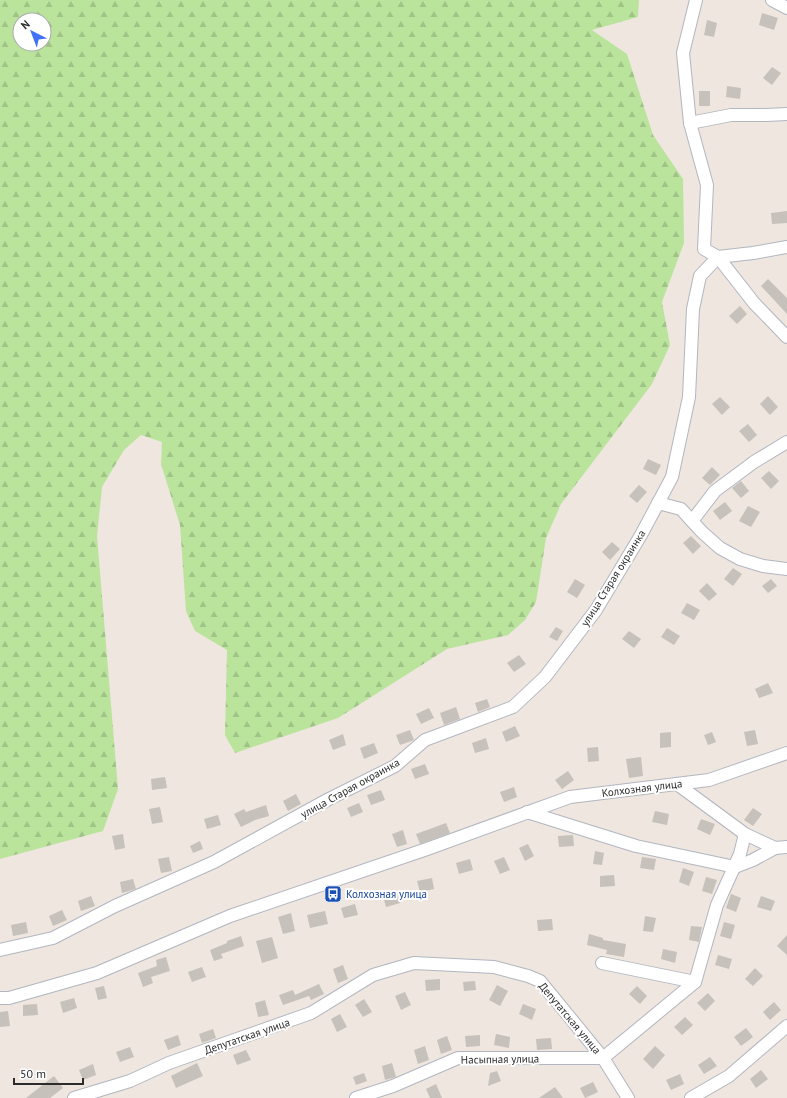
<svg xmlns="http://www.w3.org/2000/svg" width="787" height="1098" font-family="'PT Sans',sans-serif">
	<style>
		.forest { fill: url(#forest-firs); fill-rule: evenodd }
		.building { fill: #c6c1ba }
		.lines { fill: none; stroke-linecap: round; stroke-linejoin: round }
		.minor-casing { stroke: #b2b6c0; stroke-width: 14 }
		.minor { stroke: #fff; stroke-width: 12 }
		.labels { text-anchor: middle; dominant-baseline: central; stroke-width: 4; stroke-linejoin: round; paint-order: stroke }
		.street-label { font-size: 11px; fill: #2c2c2c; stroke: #fff }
		.transit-label { font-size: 11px; fill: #164399; stroke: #fff; text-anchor: start }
	</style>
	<defs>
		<pattern id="forest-firs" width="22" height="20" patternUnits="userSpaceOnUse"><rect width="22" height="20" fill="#bae49c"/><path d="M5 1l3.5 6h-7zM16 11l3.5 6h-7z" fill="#a0c487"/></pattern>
	</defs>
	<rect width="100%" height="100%" fill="#eee6df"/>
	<!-- forest -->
	<path class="forest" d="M0,0H639L638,17L592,30L627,54L653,135L683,179L684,243L662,302L670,345L652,384L561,504L546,538L536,602L525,620L508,635L447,649L338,718L235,753L225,735L227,650L195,631L186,611L180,525L161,464L162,442L141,435L124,450L102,487L97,536L118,789L103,831L0,859ZM20,20H44V44H20Z"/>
	<!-- building -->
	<g class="building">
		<polygon points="762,13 778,18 774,30 759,25"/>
		<polygon points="707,20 717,23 714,37 704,35"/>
		<polygon points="772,67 781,73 772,85 763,78"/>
		<polygon points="727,86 741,88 740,99 726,97"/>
		<rect x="699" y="91" width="11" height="15"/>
		<polygon points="787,211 787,223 772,224 771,213"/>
		<polygon points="768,279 787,298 787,314 761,286"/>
		<polygon points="740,306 747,314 737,324 729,316"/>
		<polygon points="768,396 778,407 770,415 760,404"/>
		<polygon points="720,397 730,407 722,415 712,404"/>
		<polygon points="748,424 757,435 749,442 739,431"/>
		<polygon points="648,459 661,465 656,475 643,469"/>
		<polygon points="712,467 720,475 710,485 702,478"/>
		<polygon points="769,471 779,481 771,489 761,478"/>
		<polygon points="741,481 749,491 741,498 732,488"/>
		<polygon points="639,485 647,492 637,503 629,496"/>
		<polygon points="725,502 732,511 720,520 713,511"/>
		<polygon points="748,506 760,512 751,527 739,521"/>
		<polygon points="691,536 701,546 693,554 683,543"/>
		<polygon points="612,542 620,549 610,560 602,552"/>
		<polygon points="733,568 742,574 733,586 724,579"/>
		<polygon points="575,579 585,585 577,598 567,592"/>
		<polygon points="771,579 777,586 768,593 762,586"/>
		<polygon points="707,583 717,594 709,601 699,591"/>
		<polygon points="687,603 700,610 694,620 681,613"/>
		<polygon points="556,627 563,631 557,641 549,637"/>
		<polygon points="667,628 680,636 674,645 661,637"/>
		<polygon points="629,631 641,639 634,648 622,639"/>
		<polygon points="519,655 526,664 514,672 507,663"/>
		<polygon points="768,683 773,693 759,698 755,689"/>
		<polygon points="487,699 490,707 478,712 475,703"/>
		<polygon points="456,707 460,719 444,725 440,713"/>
		<polygon points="429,708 434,718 421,724 416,714"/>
		<polygon points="515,726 520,736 506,742 502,732"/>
		<polygon points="410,730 414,740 400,745 396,735"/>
		<polygon points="755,730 758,744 747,746 744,732"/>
		<polygon points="671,732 671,747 660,748 660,733"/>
		<polygon points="712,732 716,742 708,745 704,735"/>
		<polygon points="343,734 346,745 333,750 329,740"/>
		<polygon points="486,738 489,749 475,753 472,743"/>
		<polygon points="374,743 378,753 364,759 360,748"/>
		<polygon points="598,747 599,761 588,762 587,748"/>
		<polygon points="641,757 643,776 629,778 626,759"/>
		<polygon points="425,764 429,774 415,779 411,769"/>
		<polygon points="568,771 574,780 562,789 555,780"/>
		<polygon points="165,777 167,788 152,790 151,779"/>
		<polygon points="514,787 517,797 504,802 500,792"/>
		<polygon points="381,790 385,800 371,805 367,795"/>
		<polygon points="296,794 301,804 288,811 283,801"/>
		<polygon points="359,803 363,812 351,817 347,808"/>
		<polygon points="266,805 269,816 255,820 241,827 234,814 244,809 246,812"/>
		<polygon points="160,807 163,822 152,824 149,809"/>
		<polygon points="753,808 762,814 753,826 744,820"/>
		<polygon points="655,811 669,814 667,825 652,822"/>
		<polygon points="218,815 221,825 207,829 204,819"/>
		<polygon points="701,819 715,824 710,835 697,829"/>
		<polygon points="446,823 450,833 420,844 416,834"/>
		<polygon points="403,830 407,844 397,847 392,834"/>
		<polygon points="123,834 125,848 115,850 112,836"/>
		<polygon points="573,835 574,846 559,847 558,836"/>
		<polygon points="200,841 203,849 193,853 190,846"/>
		<polygon points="528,844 534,856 525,861 519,848"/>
		<polygon points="595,851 604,853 602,865 593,864"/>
		<polygon points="169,857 172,871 161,873 158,859"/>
		<polygon points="504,857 510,870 500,874 494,861"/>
		<polygon points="642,857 656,859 654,870 640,868"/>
		<polygon points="470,859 473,870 459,874 456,863"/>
		<polygon points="683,868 694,872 689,886 679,882"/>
		<polygon points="614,875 615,886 600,887 600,876"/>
		<polygon points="706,877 717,880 712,894 702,891"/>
		<polygon points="432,878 434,889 420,892 417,881"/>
		<polygon points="133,879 136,889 122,893 120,882"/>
		<polygon points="397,892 400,903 386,907 383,896"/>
		<polygon points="731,894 741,898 736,912 726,908"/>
		<polygon points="91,896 95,906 81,911 78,901"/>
		<polygon points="761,896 775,901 771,911 757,907"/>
		<polygon points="355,904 358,915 344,918 341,908"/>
		<polygon points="62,910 67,920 53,926 49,916"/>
		<polygon points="325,911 328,924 310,928 307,915"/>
		<polygon points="291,913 295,931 283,934 278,917"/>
		<polygon points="645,916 656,918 653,932 643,931"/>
		<polygon points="552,919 553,930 538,931 537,920"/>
		<polygon points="26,922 28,933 13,936 11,925"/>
		<polygon points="724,922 735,925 731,939 720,936"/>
		<polygon points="691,926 702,927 699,942 689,940"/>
		<polygon points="589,934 603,938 603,940 626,944 624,957 606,954 607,950 587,945"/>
		<polygon points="787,935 787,955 777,946"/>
		<polygon points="241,936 244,946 221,954 223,958 214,961 210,950 227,943 227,941"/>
		<polygon points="272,937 278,958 262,963 256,941"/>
		<polygon points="663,949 677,952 675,963 661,959"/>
		<polygon points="718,955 732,959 729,969 715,965"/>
		<polygon points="166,957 170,971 151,977 153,983 143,987 138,973 157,966 156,960"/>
		<polygon points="343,965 348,979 338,983 333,969"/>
		<polygon points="202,967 206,977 192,982 188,972"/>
		<polygon points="755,968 763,976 753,986 745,979"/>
		<polygon points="440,979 440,990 426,991 425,980"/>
		<polygon points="475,981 476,990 464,991 463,982"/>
		<polygon points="319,984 324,994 311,1000 309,996 283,1005 279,995 293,990 295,995"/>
		<polygon points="497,985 508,991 500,1006 489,1000"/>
		<polygon points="104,986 107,998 98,1000 95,988"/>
		<polygon points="637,986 647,996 640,1004 629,994"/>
		<polygon points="405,992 411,1005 401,1010 395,996"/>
		<polygon points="708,993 715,1001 705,1011 697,1003"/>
		<polygon points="74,998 77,1008 63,1013 60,1002"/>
		<polygon points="364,999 372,1012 363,1017 355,1005"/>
		<polygon points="265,1000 269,1015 258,1017 255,1003"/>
		<polygon points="774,1002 781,1010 770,1020 763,1012"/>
		<polygon points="37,1004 38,1015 23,1016 23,1005"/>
		<polygon points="523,1004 536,1009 532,1020 519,1014"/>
		<polygon points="8,1011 10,1026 0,1027 0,1012"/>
		<polygon points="340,1014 347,1027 337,1032 331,1019"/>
		<polygon points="685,1017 693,1025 682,1035 674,1027"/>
		<polygon points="746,1028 753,1037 741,1046 734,1037"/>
		<polygon points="213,1029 216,1038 202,1043 199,1034"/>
		<polygon points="496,1034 510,1037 509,1048 494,1045"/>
		<polygon points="178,1035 181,1045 168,1050 164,1040"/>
		<polygon points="480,1035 480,1046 466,1047 465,1036"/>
		<polygon points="447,1036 452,1050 441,1054 437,1040"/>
		<polygon points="551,1038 552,1049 537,1050 536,1039"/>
		<polygon points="425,1046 429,1060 418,1064 414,1050"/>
		<polygon points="655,1046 665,1055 653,1069 643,1059"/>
		<polygon points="130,1047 134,1057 120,1062 116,1052"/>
		<polygon points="246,1050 251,1060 237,1065 233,1055"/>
		<polygon points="710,1057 717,1066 704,1074 698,1065"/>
		<polygon points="197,1063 203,1076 176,1088 171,1076"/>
		<polygon points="392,1063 396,1077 385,1080 382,1066"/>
		<polygon points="93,1064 96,1075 83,1080 79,1070"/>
		<polygon points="761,1070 768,1079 756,1088 750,1079"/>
		<polygon points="497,1071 501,1081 488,1086 490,1073"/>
		<polygon points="364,1073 367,1081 356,1085 353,1077"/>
		<polygon points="680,1074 684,1084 671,1090 666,1080"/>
		<polygon points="54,1076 63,1088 50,1098 26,1098"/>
		<polygon points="593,1082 598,1092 585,1098 580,1088"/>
		<polygon points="436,1084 442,1098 430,1098 426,1089"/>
		<polygon points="555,1087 563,1098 539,1098"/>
	</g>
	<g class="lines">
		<defs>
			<g id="minor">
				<polyline points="772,0 787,8"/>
				<polyline points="690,123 731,115 766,115 787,114"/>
				<polyline points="718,257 754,303 787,337"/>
				<polyline points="718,257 753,253 787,247"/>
				<polyline points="658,503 681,509 702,532 720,548 740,559 763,566 787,569"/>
				<polyline points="692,521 715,491 754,462 787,442"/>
				<polyline points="677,784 745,834 775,848 787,847"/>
				<polyline points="527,812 636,846 735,867 753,860 775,848"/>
				<polyline points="0,950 53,938 115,906 214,862 329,799 395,766 425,740 513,707 545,677 596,610 641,535 672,477 689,397 693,309 700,276 718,257 704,249 707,185 690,123 683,53 696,0"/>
				<polyline points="602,963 695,982"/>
				<polyline points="0,998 9,998 97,973 230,916 427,849 570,797 709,780 787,753"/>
				<polyline points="74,1098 130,1081 169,1063 311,1013 373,975 414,963 494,967 528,976 540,981 603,1058 695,982 717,905 740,854 745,834"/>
				<polyline points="356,1098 393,1086 458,1058 603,1058 628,1098"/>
				<polyline points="691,1098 729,1076 787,1026"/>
			</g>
		</defs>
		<!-- minor casing -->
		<use href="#minor" class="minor-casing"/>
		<!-- minor -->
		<use href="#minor" class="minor"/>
	</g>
	<!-- icons -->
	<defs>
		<symbol id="bus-square" viewBox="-11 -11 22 22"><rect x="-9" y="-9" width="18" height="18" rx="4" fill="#1a4fb4" stroke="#fff"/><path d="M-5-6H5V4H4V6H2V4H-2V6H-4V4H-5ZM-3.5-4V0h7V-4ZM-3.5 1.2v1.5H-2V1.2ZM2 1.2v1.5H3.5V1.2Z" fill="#fff"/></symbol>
	</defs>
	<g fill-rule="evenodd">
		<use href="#bus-square" x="323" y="884" width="20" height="20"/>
	</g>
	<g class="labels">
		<!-- street labels -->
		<g class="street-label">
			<text transform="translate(613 578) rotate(-58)">улица Старая окраинка</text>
			<text transform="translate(350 788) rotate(-29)">улица Старая окраинка</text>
			<text transform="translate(642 788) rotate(-7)">Колхозная улица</text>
			<text transform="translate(570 1018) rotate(50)">Депутатская улица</text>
			<text transform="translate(247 1036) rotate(-19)">Депутатская улица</text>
			<text transform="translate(500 1059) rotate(-1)">Насыпная улица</text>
		</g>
		<!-- transit labels -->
		<g class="transit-label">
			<text x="346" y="894">Колхозная улица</text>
		</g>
	</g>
	<!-- north arrow -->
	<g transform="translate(32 32) rotate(318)"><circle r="19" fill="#ffffff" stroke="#ababab"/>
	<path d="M0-3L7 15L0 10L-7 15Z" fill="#4171f9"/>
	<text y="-6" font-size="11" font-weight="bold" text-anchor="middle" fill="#2c2c2c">N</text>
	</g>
	<!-- scale -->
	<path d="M14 1078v6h69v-6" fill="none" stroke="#2c2c2c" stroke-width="2"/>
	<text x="20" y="1078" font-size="12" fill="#2c2c2c" stroke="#ffffff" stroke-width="3" paint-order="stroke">50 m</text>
</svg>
